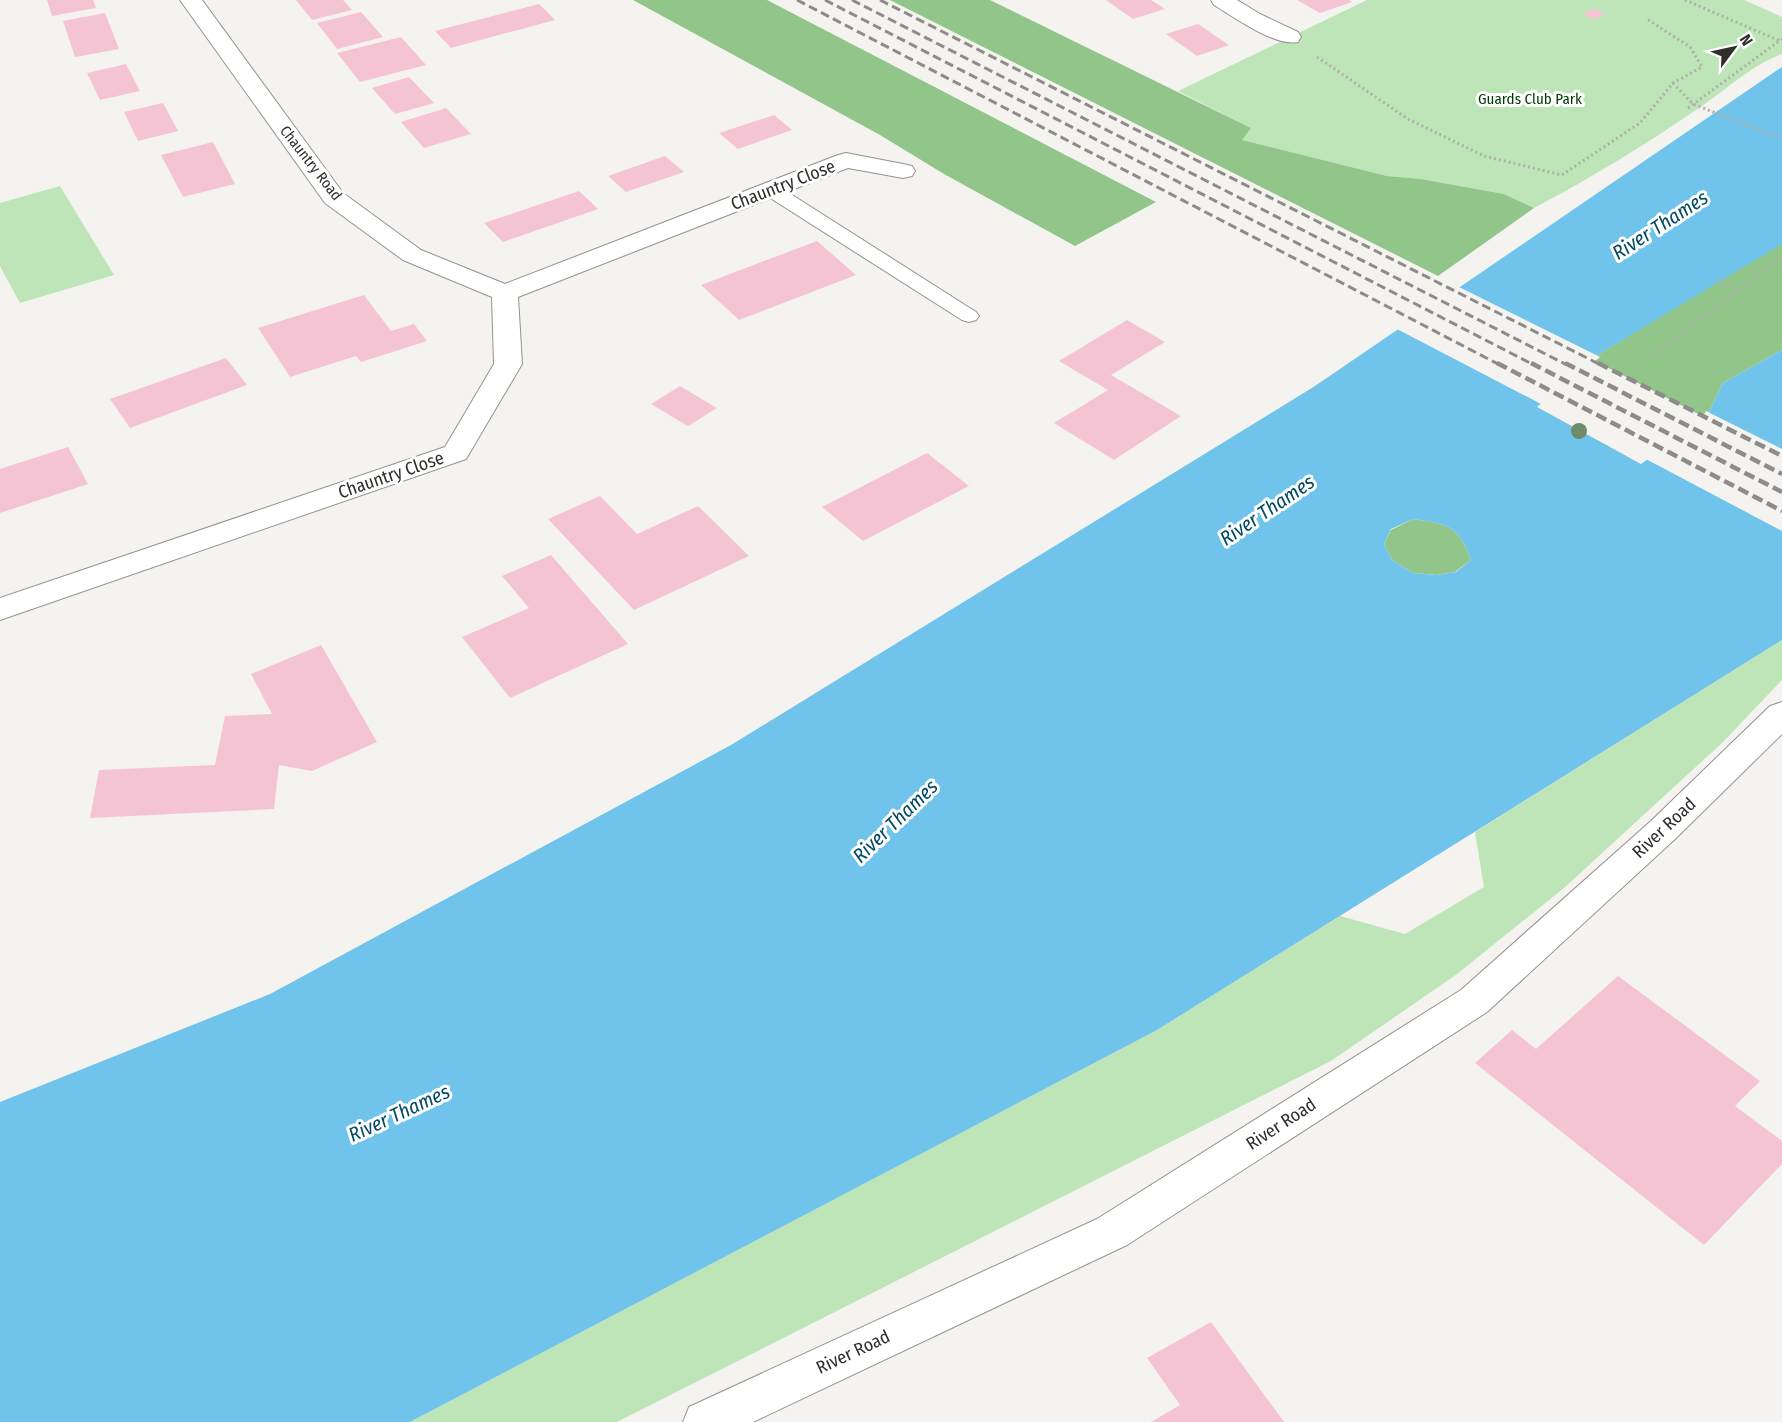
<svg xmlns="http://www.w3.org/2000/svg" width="1782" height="1422" font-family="'Fira Sans Condensed',sans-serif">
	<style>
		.green { fill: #bde5b8 }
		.forest { fill: #91c58a }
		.water { fill: #70c3ea; fill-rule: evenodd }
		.pier { fill: #f5f3ef }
		.building { fill: #f5c4d4 }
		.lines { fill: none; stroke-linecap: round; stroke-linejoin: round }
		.lane-casing { stroke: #95928f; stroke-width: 2 }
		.street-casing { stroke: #95928f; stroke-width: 2 }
		.path { stroke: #b1afac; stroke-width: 3; stroke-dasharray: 2 3; stroke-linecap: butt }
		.lane { fill: #fff; fill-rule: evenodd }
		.street { fill: #fff; fill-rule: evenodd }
		.rail-far1 { stroke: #8e8c8a; stroke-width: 3; stroke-dasharray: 9 4.5; stroke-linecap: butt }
		.rail { stroke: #8e8c8a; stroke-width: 4.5; stroke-dasharray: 11 5; stroke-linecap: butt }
		.tree { fill: #6e8c6c }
		.labels { text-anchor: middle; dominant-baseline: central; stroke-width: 6; stroke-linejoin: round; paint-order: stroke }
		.far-park-label { font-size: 15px; fill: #003800; stroke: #fff }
		.far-street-label { font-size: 15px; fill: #2f2e2d; stroke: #fff }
		.street-label { font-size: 18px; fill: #2f2e2d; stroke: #fff }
		.water-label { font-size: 20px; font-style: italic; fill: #004a64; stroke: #fff }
	</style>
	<rect width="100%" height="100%" fill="#f5f3ef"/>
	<!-- green -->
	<g class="green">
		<path d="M1367,0H1744L1782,17V54C1749,66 1723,93 1693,112C1642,147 1589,179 1534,208L1504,194L1421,179L1387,176L1241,140L1251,128L1178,91Z"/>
		<polygon points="60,186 114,275 20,303 0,266 0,203"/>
		<polygon points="1782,640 1782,680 1723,742 1564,888 1457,974 1331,1061 617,1422 410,1422 1157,1030 1340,916 1405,934 1484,887 1475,832"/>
	</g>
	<!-- forest -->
	<g class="forest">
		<polygon points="633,0 767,0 1156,202 1075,246 944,174 880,135"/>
		<polygon points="890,0 990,0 1251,128 1242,140 1387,176 1421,179 1504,194 1534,208 1438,276"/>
		<polygon points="1782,242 1782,350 1723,383 1706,418 1591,359"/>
		<path d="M1413,519C1447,524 1459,525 1471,560L1455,572L1436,575L1413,573L1392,560L1384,544L1391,530Z"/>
	</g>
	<!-- water -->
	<path class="water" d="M1782,67V244L1591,359L1537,407L1641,464L1706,418L1723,383L1782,350V640L1157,1030L410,1422H0V1102L270,994L731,745L1315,386ZM1413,519C1447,524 1459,525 1471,560L1456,572L1436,575L1413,573L1392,560L1384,544L1391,529Z"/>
	<!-- pier -->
	<g class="pier">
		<polygon points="1457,286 1600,357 1543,405 1395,328"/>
		<polygon points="1706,411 1782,449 1782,531 1644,458 1703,416"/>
	</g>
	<!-- building -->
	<g class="building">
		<polygon points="47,0 93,0 96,8 52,16"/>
		<polygon points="296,0 343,0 352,10 312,20"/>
		<polygon points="1106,0 1151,0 1165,9 1133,19"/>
		<polygon points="1297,0 1349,0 1352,2 1320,13"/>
		<polygon points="539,4 555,20 451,48 435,31"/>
		<polygon points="1593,9 1597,9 1604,14 1596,19 1586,16 1584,13"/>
		<polygon points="361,12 383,37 337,49 317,23"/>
		<polygon points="105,13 119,49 75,57 63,21"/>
		<polygon points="1198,24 1229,45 1197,56 1166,34"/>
		<polygon points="401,37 426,65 360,82 337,53"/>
		<polygon points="126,64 140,91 100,100 87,73"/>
		<polygon points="409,77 434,103 395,114 372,88"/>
		<polygon points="163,103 178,131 138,141 124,112"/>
		<polygon points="446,108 471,134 424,148 401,122"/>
		<polygon points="774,115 792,130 738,149 719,133"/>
		<polygon points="213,142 235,184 183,197 161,155"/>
		<polygon points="665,156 684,172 626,192 608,176"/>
		<polygon points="579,191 598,209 503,242 484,223"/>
		<polygon points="817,241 856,275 739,320 701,285"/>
		<polygon points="364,295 391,331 414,324 427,341 361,362 356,356 290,377 258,328"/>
		<polygon points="1127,320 1165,342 1111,375 1181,416 1114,460 1054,423 1108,390 1059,361"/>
		<polygon points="226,358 247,385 130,428 110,399"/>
		<polygon points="680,386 717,408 688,426 651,404"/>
		<polygon points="68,447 88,484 0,513 0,469"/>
		<polygon points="927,453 969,486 863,541 822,507"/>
		<polygon points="600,496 637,534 698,506 749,556 634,610 548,519"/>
		<polygon points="551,555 628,644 510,698 462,637 529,608 502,576"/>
		<polygon points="321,645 377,742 312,771 279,765 274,809 90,818 99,770 215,765 225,716 272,714 251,674"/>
		<polygon points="1618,976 1760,1081 1735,1106 1782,1141 1782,1164 1704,1245 1475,1063 1512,1030 1536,1049"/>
		<polygon points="1211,1322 1284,1422 1151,1422 1180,1405 1147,1358"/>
	</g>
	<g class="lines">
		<defs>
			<polygon id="lane" points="771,184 778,186 976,312 979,316 976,320 969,322 962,320 764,194 762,190 764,186"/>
			<g id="street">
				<polygon points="180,0 202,0 343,193 421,250 505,284 838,155 846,153 903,164 912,166 915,171 912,176 903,178 848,168 518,297 522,364 466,459 0,620 0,598 445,447 494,364 492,297 403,260 325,203"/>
				<path d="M1211,0H1237L1260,14L1298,32L1301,37L1298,42C1275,47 1234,17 1214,5Z"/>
				<polygon points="1782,702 1782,734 1675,839 1487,1012 1127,1245 753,1422 683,1422 689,1407 1097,1219 1461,990 1651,821 1770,706"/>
			</g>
		</defs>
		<!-- lane casing -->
		<use href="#lane" class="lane-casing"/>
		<!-- street casing -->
		<use href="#street" class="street-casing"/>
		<!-- path -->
		<g class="path">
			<polyline points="1685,0 1780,41"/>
			<polyline points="1317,57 1408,119 1484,156 1562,175 1640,123 1673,83 1702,67 1690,47 1647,19"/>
			<polyline points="1673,83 1693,104 1782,139"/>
			<polyline points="1688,108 1782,39"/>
			<polyline points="1716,279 1736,289"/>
			<polyline points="1652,356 1782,257"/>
		</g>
		<!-- lane -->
		<use href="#lane" class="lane"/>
		<!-- street -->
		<use href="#street" class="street"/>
		<!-- rail-far1 -->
		<g class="rail-far1">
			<polyline points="797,0 1500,365"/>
			<polyline points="825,0 1534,365"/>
			<polyline points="852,0 1567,365"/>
			<polyline points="880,0 1601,365"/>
		</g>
		<!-- rail -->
		<g class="rail">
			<polyline points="1497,363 1782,511"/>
			<polyline points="1531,363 1782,492"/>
			<polyline points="1565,363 1782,474"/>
			<polyline points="1598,363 1782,456"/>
		</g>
	</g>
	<!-- trees -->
	<circle class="tree" cx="1579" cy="431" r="8"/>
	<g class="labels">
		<!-- far-park labels -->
		<g class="far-park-label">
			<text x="1530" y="99">Guards Club Park</text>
		</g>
		<!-- far-street labels -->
		<g class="far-street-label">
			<text transform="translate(311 163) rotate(52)">Chauntry Road</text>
		</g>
		<!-- street labels -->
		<g class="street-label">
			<text transform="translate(783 185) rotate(-21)">Chauntry Close</text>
			<text transform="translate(391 475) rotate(-19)">Chauntry Close</text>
			<text transform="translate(1664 828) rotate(-43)">River Road</text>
			<text transform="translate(1281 1124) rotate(-33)">River Road</text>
			<text transform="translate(853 1352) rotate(-25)">River Road</text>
		</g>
		<!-- water labels -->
		<g class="water-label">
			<text transform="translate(1660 225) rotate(-33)">River Thames</text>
			<text transform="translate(1267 510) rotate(-34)">River Thames</text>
			<text transform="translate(895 821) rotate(-44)">River Thames</text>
			<text transform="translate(399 1113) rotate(-25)">River Thames</text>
		</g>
	</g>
	<!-- north arrow -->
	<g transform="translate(1734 48) rotate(57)" stroke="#ffffff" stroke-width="4.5" paint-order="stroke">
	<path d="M0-4.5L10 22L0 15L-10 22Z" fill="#2f2e2d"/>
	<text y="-9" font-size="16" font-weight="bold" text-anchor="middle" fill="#2f2e2d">N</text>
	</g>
</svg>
